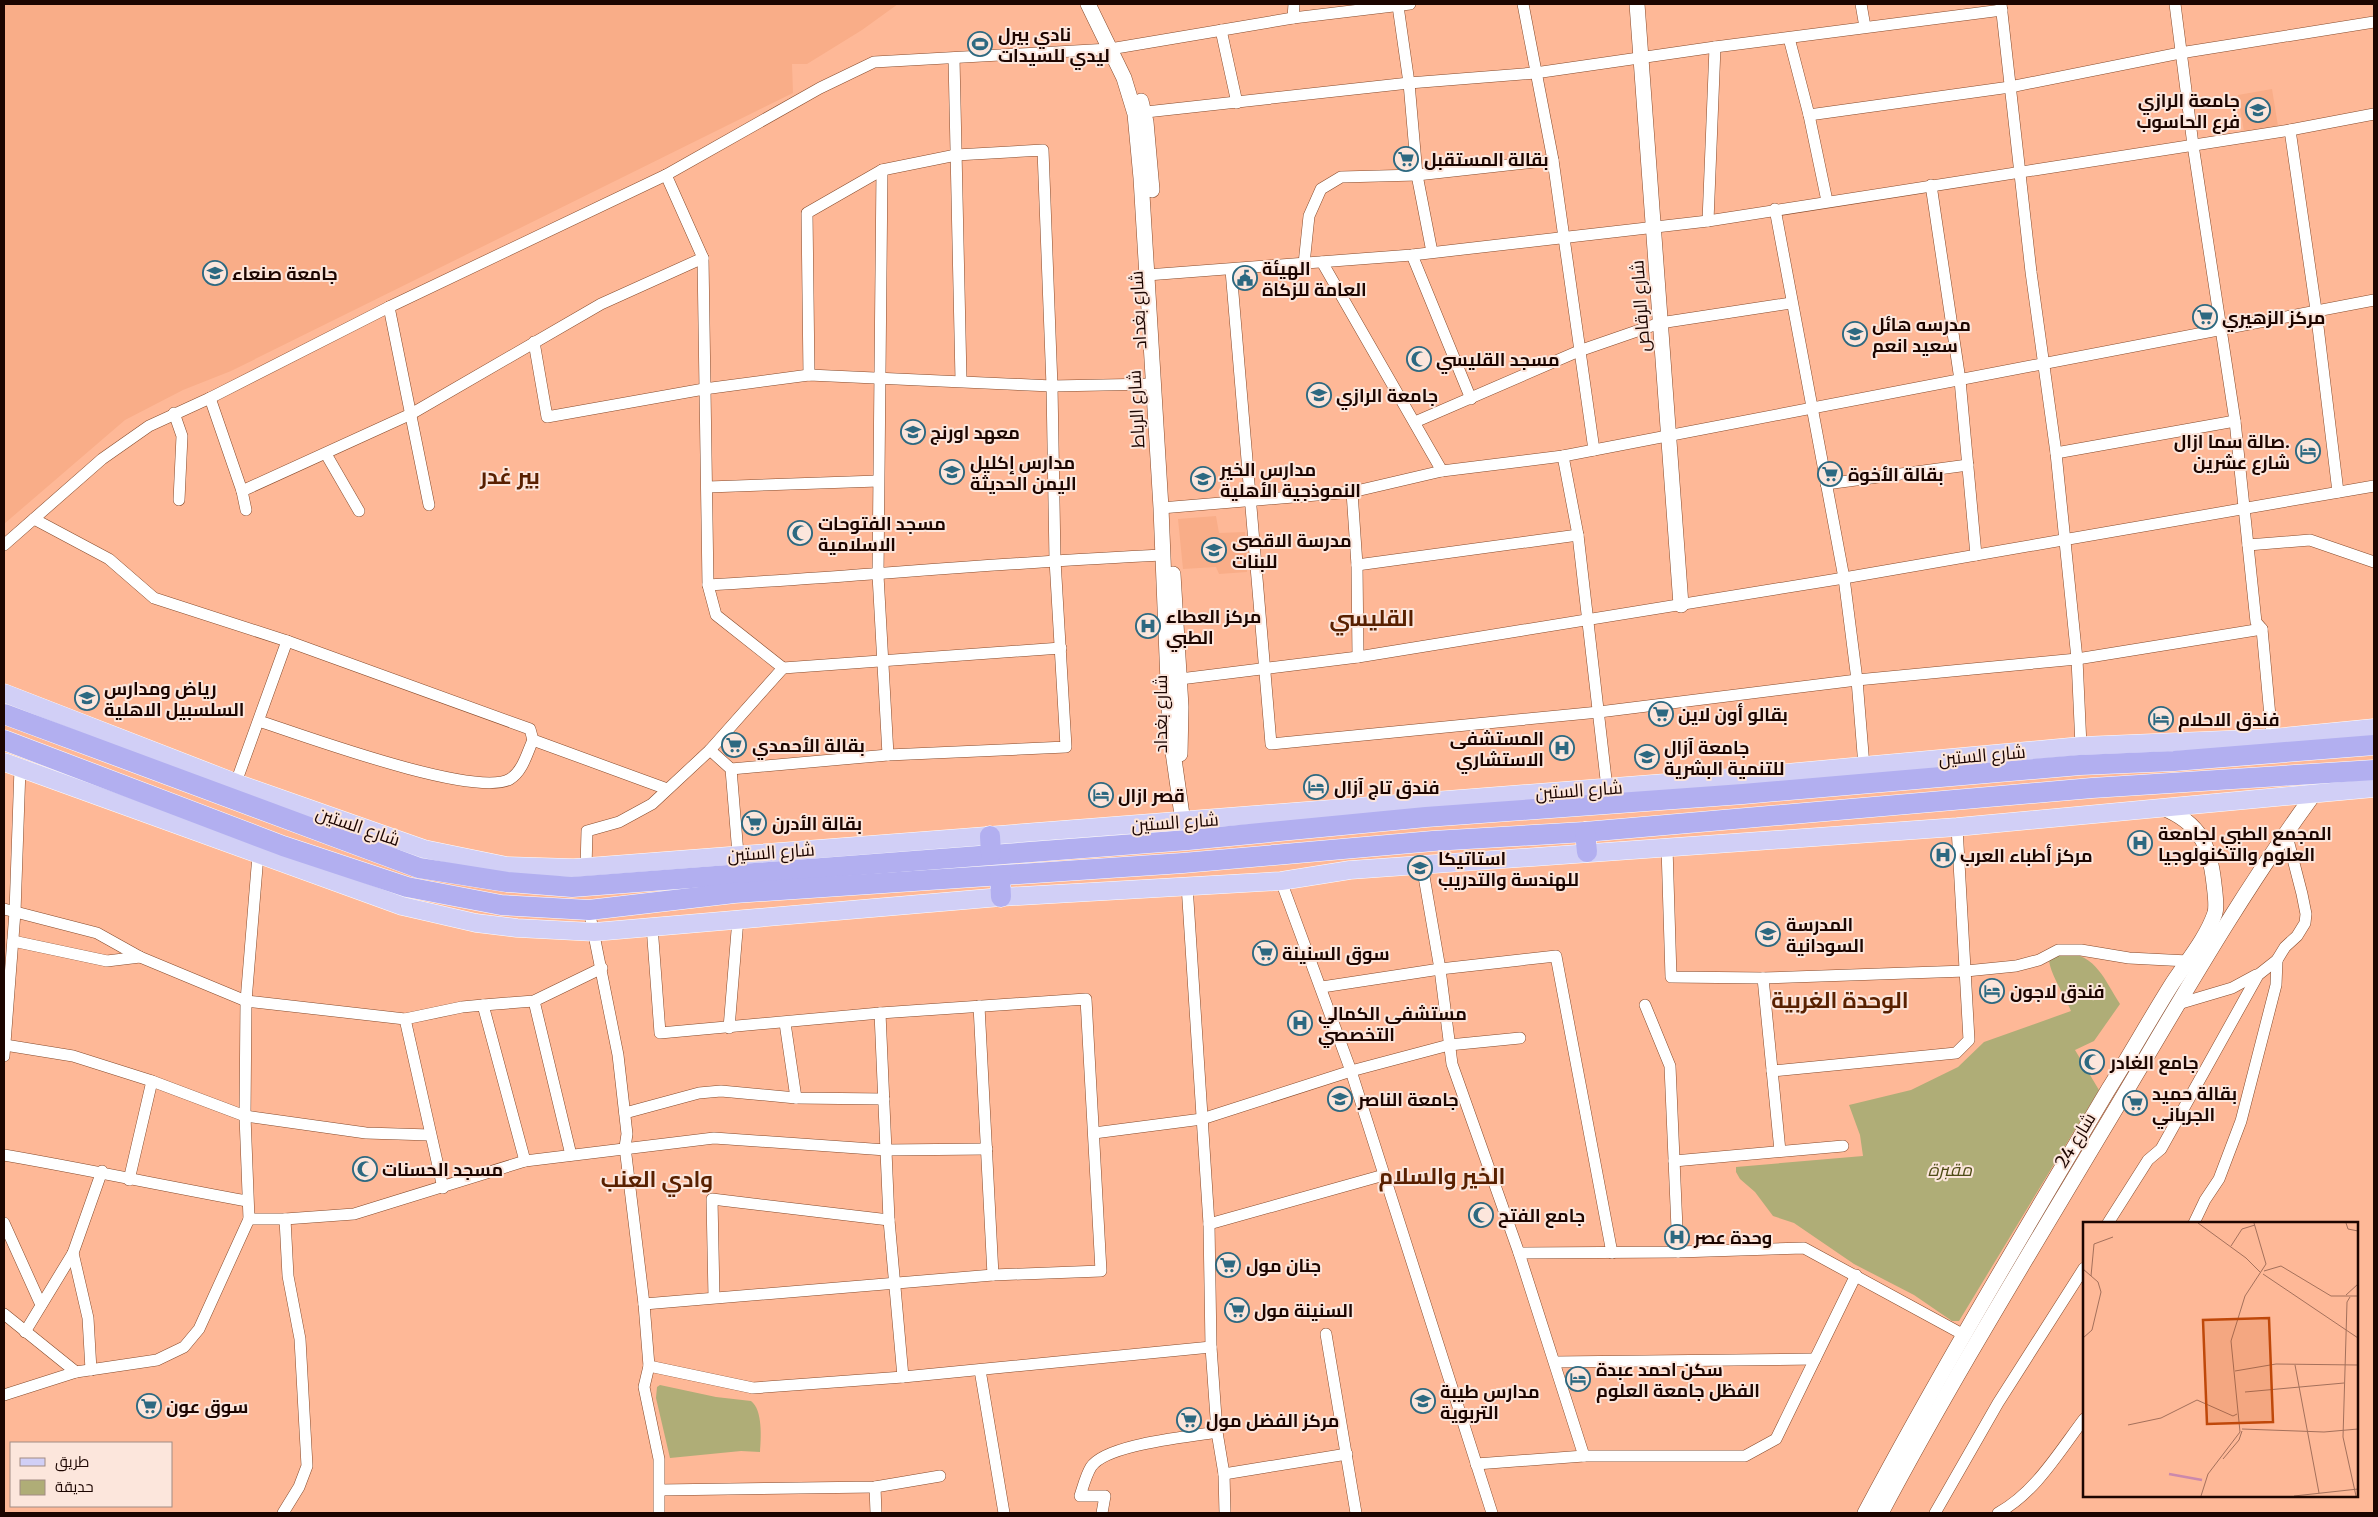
<svg xmlns="http://www.w3.org/2000/svg" width="2378" height="1517" font-family="Merriweather,Cairo,serif">
	<style>
		.built { fill: #f9ad88 }
		.green { fill: #afad77 }
		.lines { fill: none; stroke-linecap: round; stroke-linejoin: round }
		.street-casing { stroke: #864a2b; stroke-width: 12 }
		.secondary-casing { stroke: #864a2b; stroke-width: 16 }
		.primary-casing { stroke: #fff; stroke-width: 19 }
		.highway-casing { stroke: #fff; stroke-width: 21 }
		.street { stroke: #fff; stroke-width: 11 }
		.secondary { stroke: #fff; stroke-width: 15 }
		.primary { stroke: #d1cff6; stroke-width: 18 }
		.highway { stroke: #b2aff0; stroke-width: 20 }
		.labels { text-anchor: middle; dominant-baseline: central; stroke-width: 4; stroke-linejoin: round; paint-order: stroke }
		.poi-label { font-size: 18px; font-weight: bold; fill: #1c0500; stroke: #fce6dc; text-anchor: start }
		.street-label { font-size: 18px; fill: #1c0500; stroke: #fce6dc }
		.park-label { font-size: 18px; font-style: italic; fill: #4f4c16; stroke: #fce6dc }
		.district-label { font-size: 22px; font-weight: bold; fill: #582000; stroke: #fce6dc }
		.inset-river { fill: none; stroke: #cb89ac; stroke-width: 2.5 }
		.inset-road { fill: none; stroke: #a4705b; stroke-width: 1 }
		.view { fill: #bf480a; fill-opacity: 0.15; stroke: #bf480a; stroke-width: 2.5 }
		.inset-edge { fill: none; stroke: #1c0500; stroke-width: 2.5 }
	</style>
	<rect width="100%" height="100%" fill="#feb897"/>
	<!-- built -->
	<g class="built">
		<polygon points="4,4 898,4 862,30 807,64 792,64 793,93 231,371 183,390 125,420 4,524"/>
		<polygon points="2272,89 2278,126 2244,132 2238,95"/>
		<polygon points="1216,516 1219,533 1245,532 1247,572 1219,574 1216,567 1183,569 1178,519"/>
	</g>
	<!-- green -->
	<g class="green">
		<path d="M2065,952C2097,956 2104,979 2120,1004L2094,1041L2075,1050L2099,1090L1959,1321H1952L1914,1295L1854,1264L1794,1223L1773,1216L1755,1192L1740,1179L1736,1172V1167L1863,1156L1860,1135L1849,1105L1911,1090L1958,1067L1984,1042L2071,1011C2065,996 2049,972 2049,959Z"/>
		<path d="M660,1385L716,1397L751,1401C763,1410 761,1438 760,1452L741,1451L670,1458L656,1398L657,1387Z"/>
	</g>
	<g class="lines">
		<defs>
			<g id="street">
				<polyline points="1523,4 1553,160 1594,450"/>
				<polyline points="1861,4 1865,27"/>
				<polyline points="2001,4 2031,272 2056,453 2077,659 2081,746"/>
				<polyline points="2175,4 2193,145 2235,421 2256,622 2262,629 2272,738"/>
				<polyline points="1398,6 1409,83 1417,175 1432,252"/>
				<polyline points="1293,18 1294,4"/>
				<polyline points="1221,30 1237,103"/>
				<polyline points="1789,38 1809,115 1827,201"/>
				<polyline points="954,58 961,380"/>
				<polyline points="1137,113 1409,83 1535,73 1715,47 2002,10"/>
				<polyline points="1809,115 2010,87 2180,53 2374,22"/>
				<polyline points="2290,130 2316,310 2338,492"/>
				<polyline points="882,170 878,575 888,755"/>
				<polyline points="666,175 703,258 708,585 716,615 783,668 1061,648"/>
				<polyline points="1931,185 1960,380 1976,555"/>
				<polyline points="1775,209 1844,578 1857,680 1864,766"/>
				<polyline points="1708,221 1715,47"/>
				<polyline points="1412,255 1471,399"/>
				<polyline points="1322,262 1442,471"/>
				<polyline points="1304,264 1309,216 1321,189 1341,177 1417,175 1553,160"/>
				<polyline points="1231,270 1271,744 1599,712 1857,680 2077,659 2262,629"/>
				<polyline points="1147,275 1412,255 1708,221 2290,130 2374,114"/>
				<polyline points="389,307 429,505"/>
				<polyline points="534,342 547,417 704,389 809,375 1052,386 1154,384"/>
				<polyline points="210,398 242,491 246,510"/>
				<polyline points="174,413 182,436 179,500"/>
				<polyline points="1415,422 1579,351 1660,323 1791,303"/>
				<polyline points="2056,453 2235,421"/>
				<polyline points="326,454 359,511"/>
				<polyline points="1563,456 1578,535 1607,788"/>
				<polyline points="1826,484 1968,465"/>
				<polyline points="708,487 878,481"/>
				<polyline points="242,491 411,414 601,304 703,258"/>
				<polyline points="1352,492 1357,565 1358,657"/>
				<polyline points="1161,508 1352,492 1442,471 1563,456 2374,300"/>
				<polyline points="34,519 109,559 154,598 287,641 530,729 533,740 667,789"/>
				<polyline points="4,545 102,459 149,426 210,398 389,307 666,175 820,88 874,62 1110,49 1293,18 1410,4"/>
				<polyline points="2248,545 2310,540 2374,562"/>
				<polyline points="1357,565 1578,535"/>
				<path d="M708,585C860,576 1011,562 1162,555"/>
				<polyline points="1172,680 1358,657 1844,578 2374,486"/>
				<path d="M259,721C302,735 476,799 510,779C523,771 527,753 533,740"/>
				<polyline points="710,750 731,769 738,854"/>
				<polyline points="731,769 888,755 1066,747 1055,560 1052,386 1043,150 956,155 882,170 807,213 809,375"/>
				<polyline points="234,788 287,641"/>
				<polyline points="1667,847 1671,977 1763,978 1966,971 2016,966 2039,960 2058,950 2081,950 2129,958 2188,961 2193,965"/>
				<polyline points="1422,865 1440,969 1452,1064 1519,1253 1584,1456"/>
				<polyline points="586,868 587,831 619,822 652,804 710,750 783,668"/>
				<polyline points="1281,881 1351,1071 1492,1513"/>
				<polyline points="1187,885 1209,1224 1211,1347 1217,1432 1224,1474 1225,1513"/>
				<polyline points="4,909 97,933 140,957 246,1001 405,1019 462,1007 483,1005 525,1161"/>
				<polyline points="589,910 618,1055 627,1134 625,1147 644,1304 649,1366 644,1387 659,1459 659,1513"/>
				<polyline points="13,941 107,961 140,957"/>
				<polyline points="1763,978 1780,1151"/>
				<polyline points="1322,987 1440,969 1556,956 1612,1253"/>
				<polyline points="534,1001 571,1155"/>
				<polyline points="2178,1004 2232,988 2256,975"/>
				<polyline points="483,1005 534,1001 602,968"/>
				<polyline points="1645,1005 1670,1066 1678,1252"/>
				<polyline points="979,1006 993,1275"/>
				<polyline points="880,1013 889,1220 903,1377"/>
				<polyline points="405,1019 443,1188"/>
				<polyline points="785,1023 796,1098"/>
				<polyline points="729,1028 738,919"/>
				<polyline points="5,1045 73,1056 152,1081 245,1116 366,1133 430,1135"/>
				<polyline points="4,1056 15,912 20,768"/>
				<polyline points="1772,1071 1956,1053 1969,1040 1957,827"/>
				<polyline points="625,1113 699,1093 721,1091 796,1098 884,1099"/>
				<polyline points="1094,1133 1202,1119 1351,1071 1449,1045 1520,1038"/>
				<path d="M4,1155C85,1169 165,1186 247,1201"/>
				<polyline points="1674,1161 1843,1146"/>
				<polyline points="129,1180 152,1081"/>
				<polyline points="249,1219 285,1219 354,1214 525,1161 714,1138 886,1150 987,1149"/>
				<polyline points="4,1223 41,1305"/>
				<polyline points="2108,1223 2148,1160 2161,1149 2258,975 2277,960 2285,947 2297,936 2305,923 2306,914 2302,894 2286,832"/>
				<polyline points="2194,1223 2205,1200 2219,1179 2241,1121 2276,985 2277,960"/>
				<polyline points="1209,1224 1384,1175"/>
				<polyline points="73,1253 88,1318 91,1370"/>
				<polyline points="1519,1253 1678,1252 1804,1248 1964,1335"/>
				<polyline points="714,1297 712,1199 889,1220"/>
				<polyline points="644,1304 993,1275 1101,1271 1086,999 880,1013 660,1033 652,926"/>
				<polyline points="4,1314 76,1372"/>
				<polyline points="25,1332 73,1253 102,1171"/>
				<polyline points="1326,1334 1356,1513"/>
				<polyline points="1555,1362 1815,1359"/>
				<polyline points="649,1366 753,1388 903,1377 1211,1347"/>
				<polyline points="980,1370 1004,1513"/>
				<polyline points="4,1395 76,1372 157,1360 184,1347 199,1329 249,1219 245,1116 246,1001 258,855"/>
				<polyline points="1476,1464 1584,1456 1745,1456 1776,1439 1856,1275"/>
				<polyline points="1224,1474 1347,1454"/>
				<polyline points="875,1487 876,1513"/>
				<polyline points="660,1490 875,1487 940,1476"/>
				<polyline points="283,1513 299,1487 307,1466 300,1339 288,1276 285,1219"/>
				<path d="M1102,1513L1105,1496H1080C1083,1487 1086,1475 1091,1467C1106,1444 1189,1437 1217,1432"/>
				<polyline points="1935,1513 1998,1403 2084,1268"/>
				<path d="M1998,1513C2035,1493 2059,1452 2084,1419"/>
			</g>
			<g id="secondary">
				<polyline points="1088,4 1124,78 1135,114 1141,178 1161,508 1170,731 1183,822"/>
				<polyline points="1637,4 1681,605"/>
				<polyline points="1141,101 1146,122 1152,190"/>
				<polyline points="1173,574 1181,707 1180,754"/>
				<path d="M1865,1513C1941,1370 2025,1230 2108,1090C2130,1055 2150,1019 2172,984C2187,961 2206,939 2215,913C2217,905 2215,893 2214,884C2210,846 2200,823 2163,808"/>
				<path d="M1881,1513C1950,1383 2028,1256 2103,1130C2171,1017 2236,900 2314,794"/>
			</g>
			<g id="primary">
				<polyline points="4,693 236,783 424,849 507,866 574,868 1742,777 2081,746 2272,738 2374,728"/>
				<polyline points="4,762 402,906 476,923 517,928 594,932 1001,897 1281,881 1350,870 1957,827 2374,788"/>
			</g>
			<g id="highway">
				<polyline points="4,714 419,868 507,882 572,887 1188,840 1426,817 1743,794 2080,765 2174,761 2374,745"/>
				<polyline points="4,740 283,846 407,887 501,905 589,910 734,893 1183,863 1433,841 1585,832 2092,788 2374,770"/>
				<polyline points="1585,832 1587,852"/>
				<polyline points="990,836 991,854"/>
				<polyline points="1000,876 1001,897"/>
			</g>
		</defs>
		<!-- street casing -->
		<use href="#street" class="street-casing"/>
		<!-- secondary casing -->
		<use href="#secondary" class="secondary-casing"/>
		<!-- primary casing -->
		<use href="#primary" class="primary-casing"/>
		<!-- highway casing -->
		<use href="#highway" class="highway-casing"/>
		<!-- street -->
		<use href="#street" class="street"/>
		<!-- secondary -->
		<use href="#secondary" class="secondary"/>
		<!-- primary -->
		<use href="#primary" class="primary"/>
		<!-- highway -->
		<use href="#highway" class="highway"/>
	</g>
	<!-- icons -->
	<defs>
		<symbol id="stadium-ring" viewBox="-11 -11 22 22"><circle r="9.5" fill="#fce6dc" stroke="#2d6981" stroke-width="1.5"/><path d="M0-5a6.5 5 0 1 0 0 10a6.5 5 0 1 0 0-10ZM-3.5-1.8h7v3.6h-7Z" fill="#2d6981"/></symbol>
		<symbol id="university-ring" viewBox="-11 -11 22 22"><circle r="9.5" fill="#fce6dc" stroke="#2d6981" stroke-width="1.5"/><path d="M0-5L7-2L0 1L-7-2ZM-4 1L0 2.5L4 1V4Q0 6-4 4Z" fill="#2d6981"/></symbol>
		<symbol id="supermarket-ring" viewBox="-11 -11 22 22"><circle r="9.5" fill="#fce6dc" stroke="#2d6981" stroke-width="1.5"/><path d="M-6-5.5h2.5l.6 2H6L4.5 2H-2.5L-4.4-4H-6ZM-1.5 3.2a1.3 1.3 0 1 0 .1 0ZM3 3.2a1.3 1.3 0 1 0 .1 0Z" fill="#2d6981"/></symbol>
		<symbol id="civic-ring" viewBox="-11 -11 22 22"><circle r="9.5" fill="#fce6dc" stroke="#2d6981" stroke-width="1.5"/><path d="M-.6-6.5H3V-4.5H.6V-3L4-1V1h2V6H-6V1h2V-1L-.6-3ZM-1.2 2.5V6h2.4V2.5Z" fill="#2d6981"/></symbol>
		<symbol id="school-ring" viewBox="-11 -11 22 22"><circle r="9.5" fill="#fce6dc" stroke="#2d6981" stroke-width="1.5"/><path d="M0-5L7-2L0 1L-7-2ZM-4 1L0 2.5L4 1V4Q0 6-4 4Z" fill="#2d6981"/></symbol>
		<symbol id="mosque-ring" viewBox="-11 -11 22 22"><circle r="9.5" fill="#fce6dc" stroke="#2d6981" stroke-width="1.5"/><path d="M3.5-4.9A6 6 0 1 0 3.5 4.9A5 5 0 1 1 3.5-4.9Z" fill="#2d6981"/></symbol>
		<symbol id="hotel-ring" viewBox="-11 -11 22 22"><circle r="9.5" fill="#fce6dc" stroke="#2d6981" stroke-width="1.5"/><path d="M-6-4.5h1.5V1H6V5H4.5V3h-9V5H-6ZM-4 0a1.8 1.8 0 1 1 3.6 0ZM.5 0V-2.5h3Q6-2.5 6 0Z" fill="#2d6981"/></symbol>
		<symbol id="hospital-ring" viewBox="-11 -11 22 22"><circle r="9.5" fill="#fce6dc" stroke="#2d6981" stroke-width="1.5"/><path d="M-5-5h3v3.5h4V-5h3V5h-3V1.5h-4V5h-3Z" fill="#2d6981"/></symbol>
	</defs>
	<g fill-rule="evenodd">
		<use href="#stadium-ring" x="966" y="30" width="28" height="28"/>
		<use href="#university-ring" x="2244" y="96" width="28" height="28"/>
		<use href="#supermarket-ring" x="1392" y="145" width="28" height="28"/>
		<use href="#university-ring" x="201" y="259" width="28" height="28"/>
		<use href="#civic-ring" x="1231" y="264" width="28" height="28"/>
		<use href="#supermarket-ring" x="2191" y="303" width="28" height="28"/>
		<use href="#school-ring" x="1841" y="320" width="28" height="28"/>
		<use href="#mosque-ring" x="1405" y="345" width="28" height="28"/>
		<use href="#university-ring" x="1305" y="381" width="28" height="28"/>
		<use href="#school-ring" x="899" y="418" width="28" height="28"/>
		<use href="#hotel-ring" x="2294" y="437" width="28" height="28"/>
		<use href="#school-ring" x="938" y="458" width="28" height="28"/>
		<use href="#supermarket-ring" x="1816" y="460" width="28" height="28"/>
		<use href="#school-ring" x="1189" y="465" width="28" height="28"/>
		<use href="#mosque-ring" x="786" y="519" width="28" height="28"/>
		<use href="#school-ring" x="1200" y="536" width="28" height="28"/>
		<use href="#hospital-ring" x="1134" y="612" width="28" height="28"/>
		<use href="#school-ring" x="73" y="684" width="28" height="28"/>
		<use href="#supermarket-ring" x="1647" y="700" width="28" height="28"/>
		<use href="#hotel-ring" x="2147" y="705" width="28" height="28"/>
		<use href="#supermarket-ring" x="720" y="731" width="28" height="28"/>
		<use href="#hospital-ring" x="1548" y="734" width="28" height="28"/>
		<use href="#university-ring" x="1633" y="743" width="28" height="28"/>
		<use href="#hotel-ring" x="1302" y="773" width="28" height="28"/>
		<use href="#hotel-ring" x="1087" y="781" width="28" height="28"/>
		<use href="#supermarket-ring" x="740" y="809" width="28" height="28"/>
		<use href="#hospital-ring" x="2126" y="829" width="28" height="28"/>
		<use href="#hospital-ring" x="1929" y="841" width="28" height="28"/>
		<use href="#school-ring" x="1406" y="854" width="28" height="28"/>
		<use href="#school-ring" x="1754" y="920" width="28" height="28"/>
		<use href="#supermarket-ring" x="1251" y="939" width="28" height="28"/>
		<use href="#hotel-ring" x="1978" y="977" width="28" height="28"/>
		<use href="#hospital-ring" x="1286" y="1009" width="28" height="28"/>
		<use href="#mosque-ring" x="2078" y="1048" width="28" height="28"/>
		<use href="#university-ring" x="1326" y="1085" width="28" height="28"/>
		<use href="#supermarket-ring" x="2121" y="1089" width="28" height="28"/>
		<use href="#mosque-ring" x="351" y="1155" width="28" height="28"/>
		<use href="#mosque-ring" x="1467" y="1201" width="28" height="28"/>
		<use href="#hospital-ring" x="1663" y="1223" width="28" height="28"/>
		<use href="#supermarket-ring" x="1214" y="1251" width="28" height="28"/>
		<use href="#supermarket-ring" x="1223" y="1296" width="28" height="28"/>
		<use href="#hotel-ring" x="1564" y="1365" width="28" height="28"/>
		<use href="#school-ring" x="1409" y="1387" width="28" height="28"/>
		<use href="#supermarket-ring" x="135" y="1392" width="28" height="28"/>
		<use href="#supermarket-ring" x="1175" y="1406" width="28" height="28"/>
	</g>
	<g class="labels">
		<!-- poi labels -->
		<g class="poi-label">
			<text x="998" y="34">نادي بيرل<tspan x="998" dy="21">ليدي للسيدات</tspan></text>
			<text x="2240" y="100" text-anchor="end">جامعة الرازي<tspan x="2240" dy="21">فرع الحاسوب</tspan></text>
			<text x="1424" y="159">بقالة المستقبل</text>
			<text x="1262" y="268">الهيئة<tspan x="1262" dy="21">العامة للزكاة</tspan></text>
			<text x="232" y="273">جامعة صنعاء</text>
			<text x="2222" y="317">مركز الزهيري</text>
			<text x="1872" y="324">مدرسه هائل<tspan x="1872" dy="21">سعيد انعم</tspan></text>
			<text x="1436" y="359">مسجد القليسي</text>
			<text x="1336" y="395">جامعة الرازي</text>
			<text x="930" y="432">معهد اورنج</text>
			<text x="2290" y="441" text-anchor="end">صالة سما ازال.<tspan x="2290" dy="21">شارع عشرين</tspan></text>
			<text x="970" y="462">مدارس إكليل<tspan x="970" dy="21">اليمن الحديثة</tspan></text>
			<text x="1220" y="469">مدارس الخير<tspan x="1220" dy="21">النموذجية الأهلية</tspan></text>
			<text x="1848" y="474">بقالة الأخوة</text>
			<text x="818" y="523">مسجد الفتوحات<tspan x="818" dy="21">الاسلامية</tspan></text>
			<text x="1232" y="540">مدرسة الاقصى<tspan x="1232" dy="21">للبنات</tspan></text>
			<text x="1166" y="616">مركز العطاء<tspan x="1166" dy="21">الطبي</tspan></text>
			<text x="104" y="688">رياض ومدارس<tspan x="104" dy="21">السلسبيل الاهلية</tspan></text>
			<text x="1678" y="714">بقالو أون لاين</text>
			<text x="2178" y="719">فندق الاحلام</text>
			<text x="1544" y="738" text-anchor="end">المستشفى<tspan x="1544" dy="21">الاستشاري</tspan></text>
			<text x="752" y="745">بقالة الأحمدي</text>
			<text x="1664" y="747">جامعة آزال<tspan x="1664" dy="21">للتنمية البشرية</tspan></text>
			<text x="1334" y="787">فندق تاج آزال</text>
			<text x="1118" y="795">قصر ازال</text>
			<text x="772" y="823">بقالة الأدرن</text>
			<text x="2158" y="833">المجمع الطبي لجامعة<tspan x="2158" dy="21">العلوم والتكنولوجيا</tspan></text>
			<text x="1960" y="855">مركز أطباء العرب</text>
			<text x="1438" y="858">استاتيكا<tspan x="1438" dy="21">للهندسة والتدريب</tspan></text>
			<text x="1786" y="924">المدرسة<tspan x="1786" dy="21">السودانية</tspan></text>
			<text x="1282" y="953">سوق السنينة</text>
			<text x="2010" y="991">فندق لاجون</text>
			<text x="1318" y="1013">مستشفى الكمالي<tspan x="1318" dy="21">التخصصي</tspan></text>
			<text x="2110" y="1062">جامع الغادر</text>
			<text x="2152" y="1093">بقالة حميد<tspan x="2152" dy="21">الجرباني</tspan></text>
			<text x="1358" y="1099">جامعة الناصر</text>
			<text x="382" y="1169">مسجد الحسنات</text>
			<text x="1498" y="1215">جامع الفتح</text>
			<text x="1694" y="1237">وحدة عصر</text>
			<text x="1246" y="1265">جنان مول</text>
			<text x="1254" y="1310">السنينة مول</text>
			<text x="1596" y="1369">سكن احمد عبدة<tspan x="1596" dy="21">الفظل جامعة العلوم</tspan></text>
			<text x="1440" y="1391">مدارس طيبة<tspan x="1440" dy="21">التربوية</tspan></text>
			<text x="166" y="1406">سوق عون</text>
			<text x="1206" y="1420">مركز الفضل مول</text>
		</g>
		<!-- street labels -->
		<g class="street-label">
			<text transform="translate(1640 306) rotate(-94)">شارع الرقاص</text>
			<text transform="translate(1138 310) rotate(-93)">شارع بغداد</text>
			<text transform="translate(1136 409) rotate(-93)">شارع الرباط</text>
			<text transform="translate(1160 714) rotate(-90)">شارع بغداد</text>
			<text transform="translate(1982 755) rotate(-5)">شارع الستين</text>
			<text transform="translate(1579 790) rotate(-4)">شارع الستين</text>
			<text transform="translate(1175 822) rotate(-4)">شارع الستين</text>
			<text transform="translate(358 826) rotate(19)">شارع الستين</text>
			<text transform="translate(771 852) rotate(-4)">شارع الستين</text>
			<text transform="translate(2075 1140) rotate(-59)">شارع 24</text>
		</g>
		<!-- park labels -->
		<g class="park-label">
			<text x="1950" y="1169">مقبرة</text>
		</g>
		<!-- district labels -->
		<g class="district-label">
			<text x="510" y="476">بير غدر</text>
			<text x="1372" y="618">القليسي</text>
			<text x="1840" y="1000">الوحدة الغربية</text>
			<text x="1442" y="1176">الخير والسلام</text>
			<text x="657" y="1179">وادي العنب</text>
		</g>
	</g>
	<!-- overview -->
	<g transform="translate(2083 1222)">
		<rect width="275" height="275" fill="#feb897"/>
		<path class="inset-river" d="M86,252L119,258"/>
		<path class="inset-road" d="M115,1L163,36L177,50M263,1L265,7L275,9M148,24L159,7L172,3M0,47L15,60L18,70L9,108L0,116M181,49L198,44L248,74H275M180,52L275,116M8,54L11,22L30,15M263,73L275,62M267,75L264,80L260,215L273,274M212,143L236,271M152,149L193,142L275,143M162,170L261,161M45,203L78,196L114,178L150,194L154,192M159,207L241,210L275,207M140,237L156,218L159,209M118,274L125,252L157,210L148,119L162,74L183,42L171,1M211,274L275,267"/>
		<path class="view" d="M186,96L190,200L124,202L120,98Z"/>
		<rect width="275" height="275" class="inset-edge"/>
	</g>
	<!-- border -->
	<rect width="2378" height="1517" fill="none" stroke="#1c0500" stroke-width="10"/>
	<!-- legend -->
	<rect x="10" y="1442" width="162" height="65" fill="#fce6dc" stroke="#a28c84"/>
	<rect x="20" y="1458" width="25" height="8" fill="#d1cff6" stroke="#a28c84"/>
	<text x="55" y="1467" font-size="15" fill="#1c0500">طريق</text>
	<rect x="20" y="1480" width="25" height="15" fill="#afad77" stroke="#a28c84"/>
	<text x="55" y="1492" font-size="15" fill="#1c0500">حديقة</text>
</svg>
